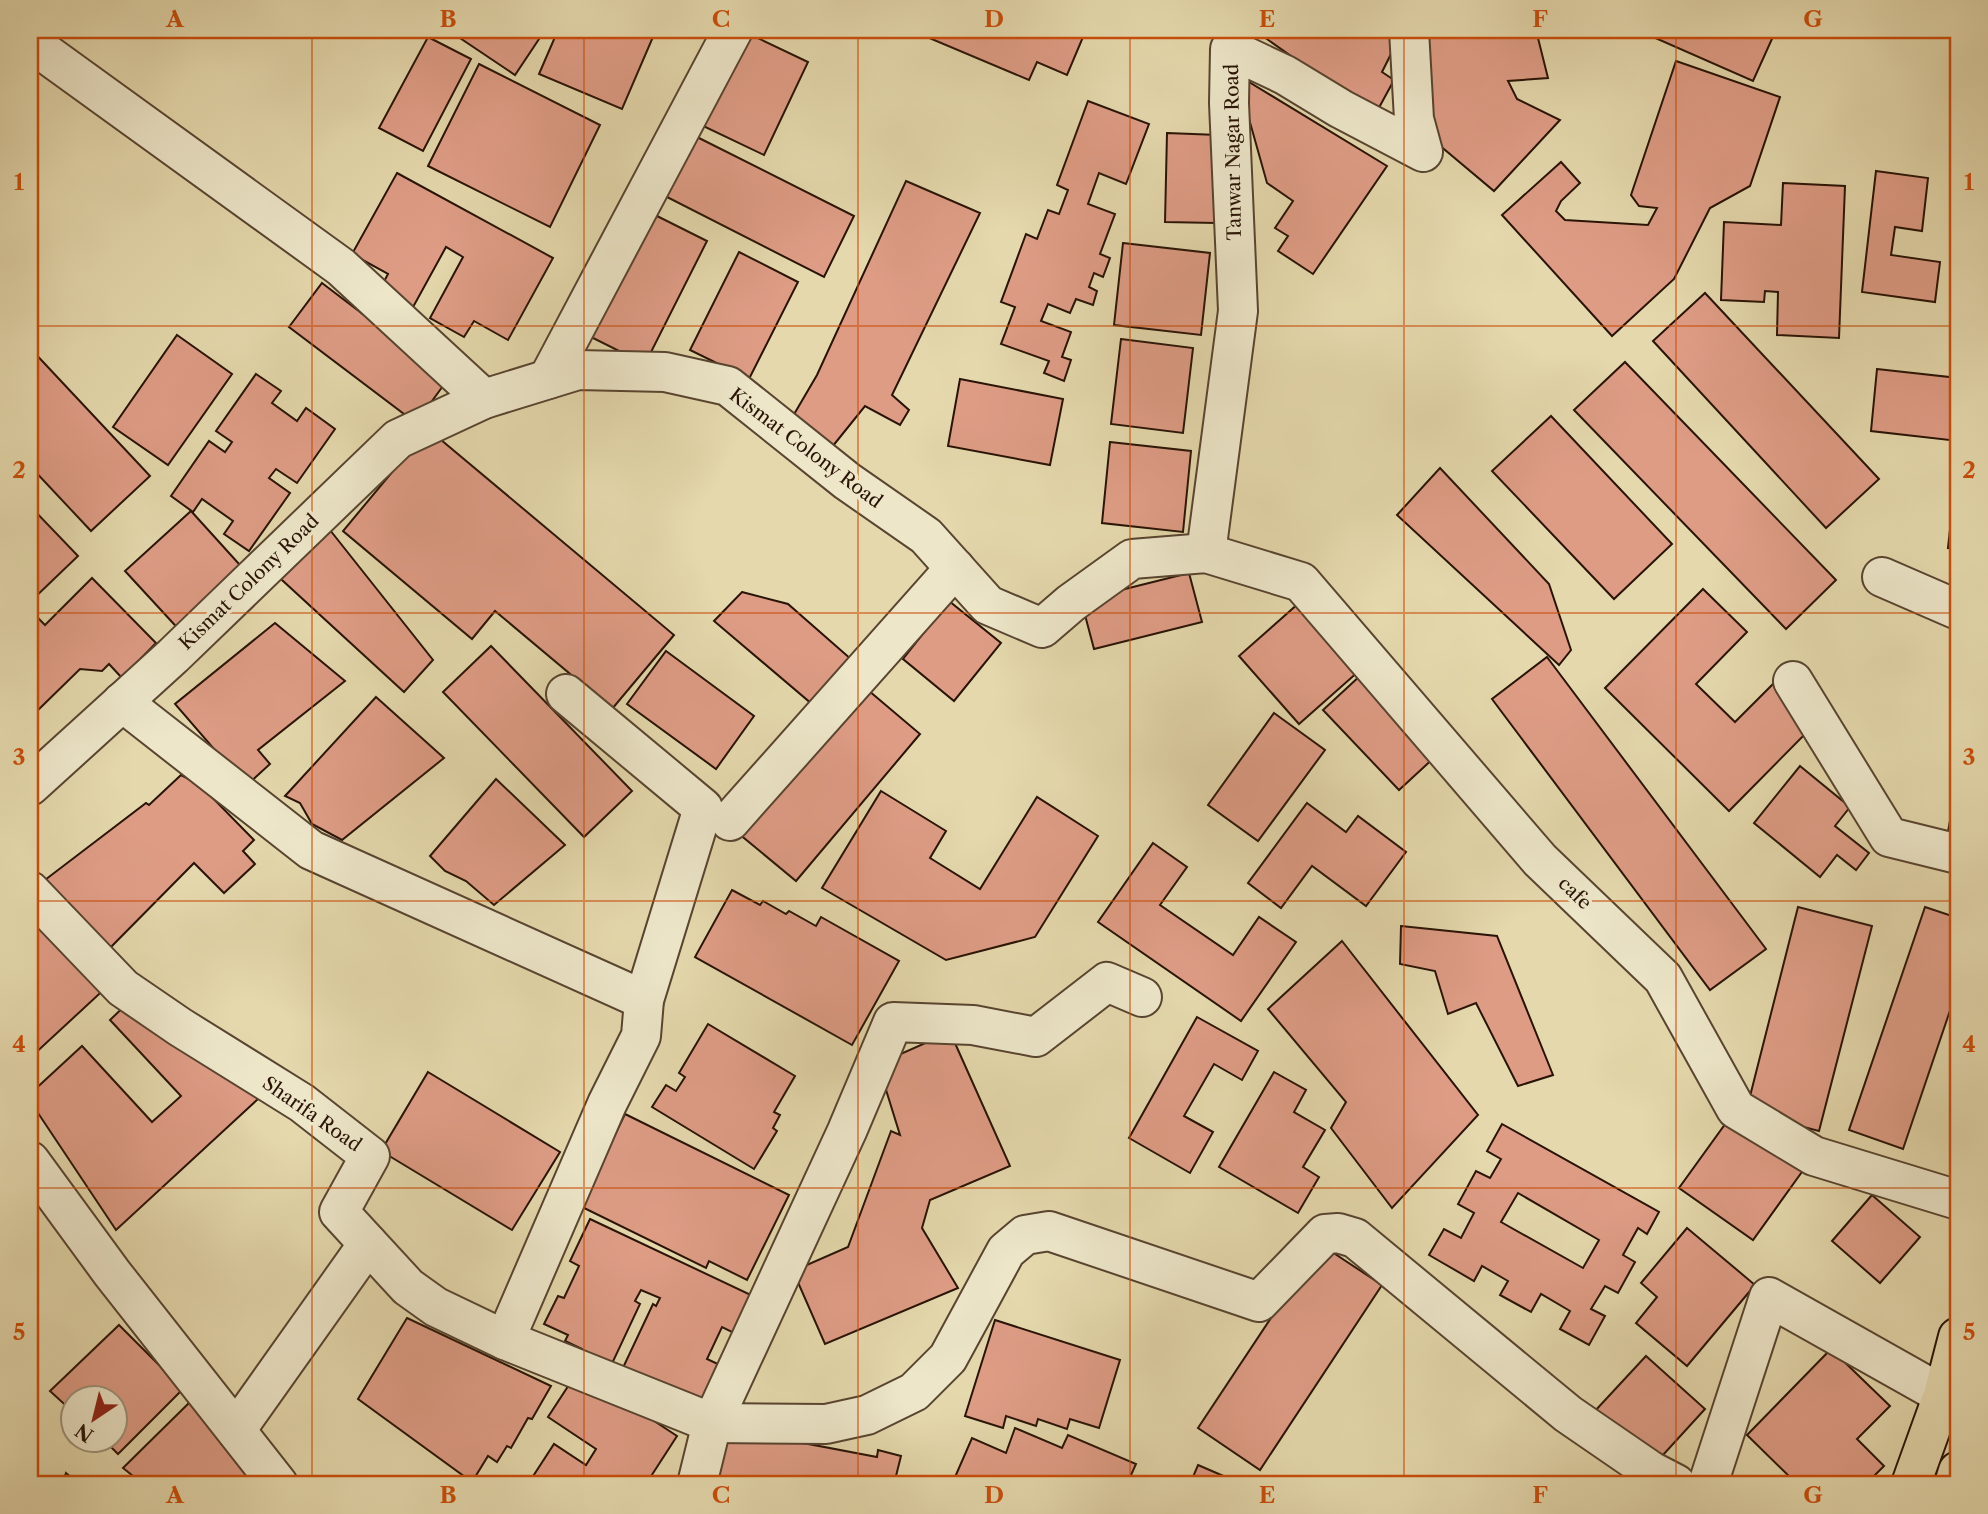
<svg xmlns="http://www.w3.org/2000/svg" width="1988" height="1514" font-family="'Libre Caslon Text',serif">
	<style>
		.building { fill: #de9c85; stroke: #291306; stroke-width: 2; fill-rule: evenodd }
		.lines { fill: none; stroke-linecap: round; stroke-linejoin: round }
		.minor-casing { stroke: #584430; stroke-width: 42 }
		.major-casing { stroke: #291306; stroke-width: 42 }
		.minor { stroke: #ede6c9; stroke-width: 38 }
		.major { stroke: #e4d8ac; stroke-width: 38 }
		.grid { fill: none; stroke: #cb4e0b; stroke-width: 2; stroke-opacity: 0.55 }
		.labels { text-anchor: middle; dominant-baseline: central; stroke-width: 7; stroke-linejoin: round; paint-order: stroke }
		.street-label { font-size: 19px; fill: #291306; stroke: #ede6c9 }
		.neatline { fill: none; stroke: #cb4e0b; stroke-width: 2.5 }
		.grid-label { font-size: 23px; text-anchor: middle; font-weight: bold; fill: #cb4e0b }
	</style>
	<rect width="100%" height="100%" fill="#e4d8ac"/>
	<filter id="stains"><feTurbulence type="fractalNoise" baseFrequency=".00286" numOctaves="4"/><feColorMatrix values="0 0 0 0 .2 0 0 0 0 .09 0 0 0 0 .02 0 0 0 .5 -.17"/></filter>
	<radialGradient id="worn" r=".72"><stop offset=".6" stop-color="#630" stop-opacity="0"/><stop offset="1" stop-color="#630" stop-opacity=".3"/></radialGradient>
	<!-- building -->
	<g class="building">
		<polygon points="448,30 545,30 515,75"/>
		<polygon points="558,30 656,30 622,109 539,74"/>
		<polygon points="916,30 1086,30 1067,75 1037,62 1029,80 915,32"/>
		<polygon points="1254,30 1379,30 1397,42 1382,72 1394,80 1375,115"/>
		<polygon points="1416,30 1536,30 1548,78 1508,81 1517,99 1560,120 1494,191 1426,134"/>
		<polygon points="1656,30 1776,30 1753,81 1653,37"/>
		<polygon points="743,31 808,62 764,155 699,124"/>
		<polygon points="428,37 471,59 423,151 379,128"/>
		<polygon points="1676,61 1780,97 1750,186 1710,208 1674,279 1612,336 1502,215 1561,162 1580,183 1561,201 1556,211 1565,220 1648,225 1657,208 1639,206 1631,195"/>
		<polygon points="479,64 600,125 550,227 428,166"/>
		<polygon points="1249,82 1387,166 1313,274 1278,251 1288,236 1275,228 1293,201 1267,183 1242,94"/>
		<polygon points="1088,101 1149,124 1126,184 1099,173 1088,204 1115,214 1100,254 1110,258 1103,277 1094,273 1089,287 1097,291 1093,305 1076,299 1070,313 1048,304 1041,321 1071,332 1062,357 1071,360 1064,381 1044,373 1049,361 1001,344 1015,307 1001,302 1026,234 1037,239 1048,210 1059,214 1068,190 1057,185"/>
		<polygon points="1167,133 1218,135 1216,223 1165,222"/>
		<polygon points="695,136 854,216 824,277 665,196"/>
		<polygon points="1876,171 1928,178 1922,231 1895,227 1891,255 1940,262 1935,302 1862,292"/>
		<polygon points="397,173 553,258 508,340 474,321 464,337 430,318 463,257 446,247 412,309 379,291 388,274 352,254"/>
		<polygon points="906,181 980,213 892,395 909,410 900,425 865,406 824,457 786,428 817,375"/>
		<polygon points="1783,183 1845,186 1839,338 1777,335 1778,292 1765,291 1764,302 1721,300 1724,222 1781,225"/>
		<polygon points="1958,198 1958,240 1953,240"/>
		<polygon points="647,211 707,241 645,364 585,334"/>
		<polygon points="1123,243 1210,253 1201,335 1114,325"/>
		<polygon points="739,252 798,282 749,379 690,350"/>
		<polygon points="322,283 448,379 416,423 289,327"/>
		<polygon points="1705,293 1879,479 1826,528 1653,341"/>
		<polygon points="177,335 232,374 168,465 113,427"/>
		<polygon points="1121,339 1193,348 1183,433 1111,424"/>
		<polygon points="30,348 150,476 91,531 30,466"/>
		<polygon points="1625,362 1836,580 1786,629 1574,410"/>
		<polygon points="1877,369 1958,378 1958,441 1871,431"/>
		<polygon points="256,374 281,391 272,403 297,421 306,408 335,429 297,483 276,469 269,478 290,493 249,551 224,534 233,521 202,499 193,512 171,496 209,441 225,452 232,442 216,431"/>
		<polygon points="960,379 1063,399 1050,465 948,446"/>
		<polygon points="1551,416 1672,544 1614,599 1492,471"/>
		<polygon points="428,429 674,635 612,709 495,611 472,639 343,531"/>
		<polygon points="1110,442 1191,451 1183,532 1102,523"/>
		<polygon points="1958,455 1958,549 1948,548"/>
		<polygon points="1440,468 1549,584 1571,650 1559,665 1397,515"/>
		<polygon points="30,506 78,556 31,601 30,599"/>
		<polygon points="191,511 249,575 184,635 125,571"/>
		<polygon points="326,525 433,660 404,692 270,569"/>
		<polygon points="1189,573 1202,622 1094,649 1081,600"/>
		<polygon points="92,578 156,643 122,678 109,664 102,671 80,669 36,712 30,706 30,628 39,619 45,625"/>
		<polygon points="1703,589 1747,632 1696,684 1735,722 1774,683 1815,724 1729,811 1605,688"/>
		<polygon points="742,592 788,604 852,660 812,704 714,621"/>
		<polygon points="949,601 1001,643 954,701 903,659"/>
		<polygon points="1299,603 1359,671 1299,724 1239,656"/>
		<polygon points="275,623 345,681 258,750 270,764 246,786 175,704"/>
		<polygon points="491,646 632,791 584,837 443,692"/>
		<polygon points="666,651 754,716 716,769 627,704"/>
		<polygon points="1547,657 1766,949 1710,990 1492,699"/>
		<polygon points="1361,675 1437,755 1399,790 1323,710"/>
		<polygon points="862,685 920,734 796,881 738,833"/>
		<polygon points="376,697 444,758 342,840 312,824 300,803 285,796"/>
		<polygon points="1274,713 1325,750 1258,841 1208,805"/>
		<polygon points="1800,766 1850,807 1835,826 1869,853 1856,870 1837,855 1820,877 1754,823"/>
		<polygon points="1958,774 1958,840 1947,838"/>
		<polygon points="181,775 199,784 254,840 243,851 255,864 224,893 194,863 105,953 37,886 146,803 149,805"/>
		<polygon points="496,779 565,845 494,905 466,881 445,871 430,856"/>
		<polygon points="881,791 946,831 930,858 980,889 1037,797 1098,836 1035,937 946,960 822,888"/>
		<polygon points="1307,803 1346,832 1358,816 1406,852 1366,906 1312,866 1281,908 1248,883"/>
		<polygon points="1153,843 1187,867 1160,905 1233,955 1259,917 1296,942 1241,1021 1098,922"/>
		<polygon points="732,890 760,905 763,901 786,914 789,911 816,926 821,917 899,961 852,1045 695,957"/>
		<polygon points="30,907 111,983 30,1058"/>
		<polygon points="1798,907 1872,926 1819,1131 1746,1112"/>
		<polygon points="1925,907 1958,918 1958,987 1903,1149 1849,1130"/>
		<polygon points="1401,926 1497,936 1553,1075 1518,1086 1476,1003 1448,1014 1435,971 1400,964"/>
		<polygon points="1342,941 1478,1115 1392,1208 1331,1128 1346,1102 1268,1009"/>
		<polygon points="133,998 271,1087 116,1230 30,1101 30,1094 82,1046 152,1122 181,1096 110,1020"/>
		<polygon points="1197,1017 1258,1051 1242,1080 1214,1064 1184,1116 1213,1132 1190,1173 1129,1138"/>
		<polygon points="708,1024 795,1076 774,1112 780,1115 773,1128 777,1131 754,1169 652,1107 666,1085 676,1091 685,1077 679,1073"/>
		<polygon points="950,1032 1010,1166 930,1200 922,1228 958,1288 825,1344 793,1271 848,1247 891,1131 900,1135 878,1064"/>
		<polygon points="428,1072 560,1152 512,1230 381,1151"/>
		<polygon points="1274,1072 1306,1090 1294,1112 1325,1130 1303,1167 1319,1177 1298,1213 1219,1167"/>
		<polygon points="625,1114 789,1195 747,1280 709,1261 706,1268 580,1206"/>
		<polygon points="1731,1116 1804,1169 1753,1240 1679,1188"/>
		<path d="M1502,1124L1659,1212L1647,1234L1638,1228L1623,1255L1635,1262L1618,1293L1605,1286L1591,1309L1605,1316L1589,1345L1560,1329L1570,1311L1541,1294L1531,1312L1500,1295L1508,1281L1482,1266L1474,1281L1429,1255L1444,1229L1461,1238L1474,1213L1458,1204L1476,1171L1490,1178L1501,1159L1487,1151ZM1518,1193L1599,1240L1583,1268L1501,1222Z"/>
		<polygon points="1872,1195 1920,1237 1880,1283 1832,1241"/>
		<polygon points="590,1219 753,1296 736,1334 722,1327 707,1359 720,1365 699,1411 620,1374 653,1304 656,1306 660,1298 641,1290 635,1301 640,1304 609,1370 579,1355 582,1349 565,1341 568,1335 544,1324 558,1296 564,1298 579,1266 570,1261"/>
		<polygon points="1687,1228 1755,1285 1687,1366 1636,1323 1657,1297 1641,1283"/>
		<polygon points="1320,1244 1382,1285 1260,1470 1198,1428"/>
		<polygon points="407,1318 551,1386 532,1419 528,1418 511,1448 507,1446 497,1462 488,1456 472,1482 358,1399"/>
		<polygon points="995,1320 1120,1360 1099,1428 1070,1419 1067,1429 1038,1419 1036,1426 1006,1416 1003,1428 965,1416"/>
		<polygon points="119,1325 183,1389 118,1454 104,1440 116,1440 116,1398 74,1398 74,1413 50,1391"/>
		<polygon points="1831,1349 1890,1406 1857,1439 1884,1466 1866,1484 1797,1484 1747,1435"/>
		<polygon points="1646,1356 1705,1409 1652,1467 1594,1412"/>
		<polygon points="578,1371 677,1436 646,1484 528,1484 554,1444 586,1465 596,1449 548,1417"/>
		<polygon points="194,1398 266,1484 143,1484 123,1468"/>
		<polygon points="714,1426 877,1457 878,1450 901,1456 894,1484 700,1484"/>
		<polygon points="1015,1428 1062,1448 1068,1435 1136,1464 1127,1484 952,1484 972,1438 1006,1453"/>
		<polygon points="1198,1465 1242,1484 1190,1484"/>
		<polygon points="66,1473 79,1484 62,1484"/>
	</g>
	<g class="lines">
		<defs>
			<g id="minor">
				<polyline points="30,42 341,267 484,399"/>
				<polyline points="548,379 733,30"/>
				<polyline points="1206,553 1238,311 1229,103 1230,49 1285,75 1341,109 1423,152 1414,119 1409,30"/>
				<polyline points="1882,577 1958,610"/>
				<polyline points="1793,681 1889,837 1958,854"/>
				<polyline points="122,702 311,850 644,1000"/>
				<polyline points="30,786 173,656 398,439 484,399 578,370 665,372 728,386 847,481 926,536 988,605 1042,628 1071,603 1132,559 1206,553 1301,582 1540,860 1663,978 1736,1109 1814,1156 1958,1200"/>
				<polyline points="730,821 955,568"/>
				<polyline points="30,891 123,988 180,1027 302,1103 370,1156 339,1212 408,1287 436,1307 505,1340 712,1423 826,1424 867,1415 914,1392 948,1358 1006,1251 1025,1235 1049,1231 1259,1302 1325,1234 1338,1233 1355,1238 1568,1414 1651,1471 1676,1484"/>
				<polyline points="30,1161 112,1273 278,1484"/>
				<polyline points="505,1340 607,1104 641,1036 644,1000 703,808 566,694"/>
				<polyline points="236,1430 368,1244"/>
				<polyline points="697,1484 712,1423 847,1131 893,1022 973,1025 1036,1037 1107,982 1142,997"/>
				<polyline points="1708,1484 1769,1297 1943,1395 1958,1416"/>
			</g>
			<g id="major">
				<polyline points="1911,1484 1943,1395 1958,1337"/>
				<polyline points="1954,1484 1958,1471"/>
			</g>
		</defs>
		<!-- minor casing -->
		<use href="#minor" class="minor-casing"/>
		<!-- major casing -->
		<use href="#major" class="major-casing"/>
		<!-- minor -->
		<use href="#minor" class="minor"/>
		<!-- major -->
		<use href="#major" class="major"/>
	</g>
	<!-- grid -->
	<path class="grid" d="M312,30V1484M584,30V1484M858,30V1484M1130,30V1484M1404,30V1484M1676,30V1484M30,326H1958M30,613H1958M30,901H1958M30,1188H1958"/>
	<g class="labels">
		<!-- street labels -->
		<g class="street-label">
			<text transform="translate(1233 152) rotate(-91)">Tanwar Nagar Road</text>
			<text transform="translate(806 448) rotate(37)">Kismat Colony Road</text>
			<text transform="translate(249 582) rotate(-44)">Kismat Colony Road</text>
			<text transform="translate(1575 893) rotate(44)">cafe</text>
			<text transform="translate(312 1114) rotate(35)">Sharifa Road</text>
		</g>
	</g>
	<!-- margin -->
	<rect width="1988" height="1514" fill="none" stroke="#e4d8ac" stroke-width="77"/>
	<!-- north arrow -->
	<g transform="translate(94 1419) rotate(215)"><circle r="33" fill="#ede6c9" stroke="#9f927b" stroke-width="2"/>
	<path d="M0-5L12 26L0 18L-12 26Z" fill="#8f2418"/>
	<text y="-10" font-size="19" font-weight="bold" text-anchor="middle" fill="#291306">N</text>
	</g>
	<rect x="38" y="38" width="1912" height="1438" class="neatline"/>
	<g class="grid-label">
		<text x="175" y="27">A</text>
		<text x="448" y="27">B</text>
		<text x="721" y="27">C</text>
		<text x="994" y="27">D</text>
		<text x="1267" y="27">E</text>
		<text x="1540" y="27">F</text>
		<text x="1813" y="27">G</text>
		<text x="19" y="190">1</text>
		<text x="1969" y="190">1</text>
		<text x="19" y="478">2</text>
		<text x="1969" y="478">2</text>
		<text x="19" y="765">3</text>
		<text x="1969" y="765">3</text>
		<text x="19" y="1052">4</text>
		<text x="1969" y="1052">4</text>
		<text x="19" y="1340">5</text>
		<text x="1969" y="1340">5</text>
		<text x="175" y="1503">A</text>
		<text x="448" y="1503">B</text>
		<text x="721" y="1503">C</text>
		<text x="994" y="1503">D</text>
		<text x="1267" y="1503">E</text>
		<text x="1540" y="1503">F</text>
		<text x="1813" y="1503">G</text>
	</g>
	<rect width="100%" height="100%" filter="url(#stains)"/>
	<rect width="100%" height="100%" fill="url(#worn)"/>
</svg>
